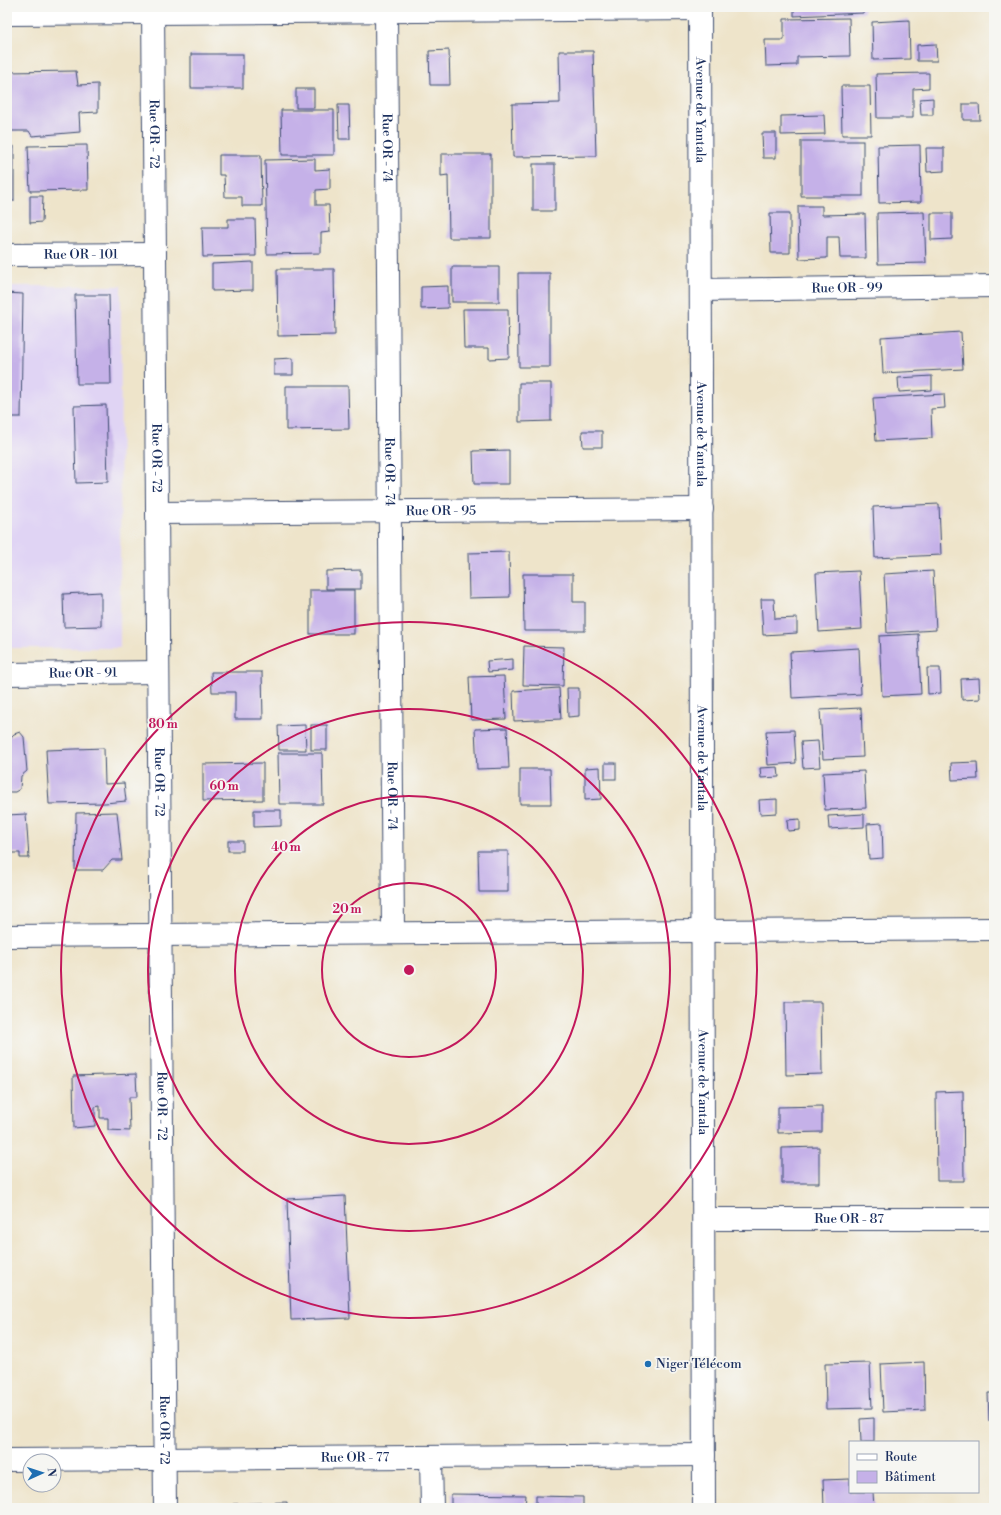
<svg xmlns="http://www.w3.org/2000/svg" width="1001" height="1515" font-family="'Libre Bodoni',serif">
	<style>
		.built { fill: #e0d4f4 }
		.building { fill: #c5b1e8 }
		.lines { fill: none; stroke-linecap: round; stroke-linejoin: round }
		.minor-casing { stroke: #3b4a6e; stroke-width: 24 }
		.minor { stroke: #fff; stroke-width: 22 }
		.ring { fill: none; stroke: #c2185b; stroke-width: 2 }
		.poi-dot { fill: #1f6fb2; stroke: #f6f6f2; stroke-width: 1.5 }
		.labels { text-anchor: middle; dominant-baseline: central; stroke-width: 3.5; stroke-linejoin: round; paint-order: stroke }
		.street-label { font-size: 13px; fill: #1b2f5e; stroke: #f6f6f2 }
		.poi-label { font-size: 13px; fill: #1b2f5e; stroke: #f6f6f2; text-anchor: start }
		.centre { fill: #c2185b; stroke: #f6f6f2; stroke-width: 2 }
		.ring-label { font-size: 12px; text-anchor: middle; font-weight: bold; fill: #c2185b; stroke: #f6f6f2; stroke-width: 3.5; stroke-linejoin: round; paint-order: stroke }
	</style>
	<rect width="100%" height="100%" fill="#f6f6f2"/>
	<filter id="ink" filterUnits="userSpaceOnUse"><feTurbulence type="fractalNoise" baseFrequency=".025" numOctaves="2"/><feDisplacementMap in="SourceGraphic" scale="8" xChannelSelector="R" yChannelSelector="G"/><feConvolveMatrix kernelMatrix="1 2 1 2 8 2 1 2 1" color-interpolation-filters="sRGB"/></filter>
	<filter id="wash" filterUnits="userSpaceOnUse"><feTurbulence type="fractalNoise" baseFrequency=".012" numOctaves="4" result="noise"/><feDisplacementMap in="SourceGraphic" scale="16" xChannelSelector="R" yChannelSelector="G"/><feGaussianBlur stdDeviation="0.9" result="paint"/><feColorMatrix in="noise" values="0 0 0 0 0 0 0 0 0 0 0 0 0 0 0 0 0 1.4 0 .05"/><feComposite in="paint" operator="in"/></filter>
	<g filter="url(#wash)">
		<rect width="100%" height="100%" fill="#eee4ca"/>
		<!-- built -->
		<polygon class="built" points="7,286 121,286 120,648 7,648"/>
		<g id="blocks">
			<!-- building -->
			<g class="building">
				<polygon points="794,7 864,7 864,13 794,16"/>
				<polygon points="849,18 850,56 797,57 797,65 766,66 765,40 784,40 784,19"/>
				<polygon points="909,20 910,59 873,60 872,22"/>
				<polygon points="936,44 937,61 917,61 917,45"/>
				<polygon points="449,50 450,85 430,85 429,51"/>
				<polygon points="559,51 593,51 596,156 513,157 512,104 560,103"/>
				<rect x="191" y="54" width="52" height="34"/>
				<polygon points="76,71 78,85 98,84 98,112 79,113 80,132 32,136 29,131 7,131 7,72"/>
				<polygon points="929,73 929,88 913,89 913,118 877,118 876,74"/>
				<polygon points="841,86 870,86 871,135 842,135"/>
				<rect x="296" y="89" width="18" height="19"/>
				<polygon points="933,98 933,115 921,115 920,99"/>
				<polygon points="963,104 979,104 980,120 963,120"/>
				<polygon points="338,105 349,105 350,139 339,139"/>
				<polygon points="281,110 334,110 334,155 282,155"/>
				<polygon points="824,115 825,134 781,135 781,116"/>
				<polygon points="762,133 776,133 776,158 763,158"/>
				<rect x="801" y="141" width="62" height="55"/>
				<polygon points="87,145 88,190 30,191 28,146"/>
				<polygon points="920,145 921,202 879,203 878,146"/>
				<polygon points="7,146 14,146 14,201 7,202"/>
				<polygon points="926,148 944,148 944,171 927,172"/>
				<polygon points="441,154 491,154 491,238 449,238 448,175 441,176"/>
				<polygon points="219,155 261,155 262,206 242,206 242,197 225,197 224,175 219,175"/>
				<polygon points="315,159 315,170 330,169 330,189 316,190 316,205 329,205 330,232 321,233 321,253 267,254 265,160"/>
				<rect x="533" y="164" width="22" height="47"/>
				<polygon points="30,196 43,196 42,222 30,223"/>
				<polygon points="798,206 822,206 822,215 865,214 866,258 840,258 839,237 827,237 827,258 799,259"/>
				<polygon points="924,212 926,263 878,264 877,213"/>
				<polygon points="770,213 790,213 790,253 771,253"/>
				<polygon points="931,213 952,213 952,239 931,240"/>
				<polygon points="228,219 255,219 256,256 203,257 202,227 228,227"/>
				<polygon points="253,262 253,290 212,291 212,264"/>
				<rect x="452" y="267" width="47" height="35"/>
				<polygon points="277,269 334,269 335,335 278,336"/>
				<polygon points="518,273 550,273 550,367 519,367"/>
				<polygon points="448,286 448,308 421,309 421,287"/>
				<polygon points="7,293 23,294 21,417 7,417"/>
				<polygon points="75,295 109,295 111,384 77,384"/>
				<polygon points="463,309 508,309 509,358 489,359 489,348 464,348"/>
				<polygon points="961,332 963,369 883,373 881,337"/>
				<polygon points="293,358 293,375 274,375 274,359"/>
				<polygon points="932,376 932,390 899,392 898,378"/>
				<polygon points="519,383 551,383 551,421 519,422"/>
				<polygon points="286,386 348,386 349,429 286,430"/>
				<polygon points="944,394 945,408 931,409 932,438 876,441 873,398"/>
				<polygon points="106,405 108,482 76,483 74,406"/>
				<polygon points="582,431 602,431 602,447 583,447"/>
				<polygon points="509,450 509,484 474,484 473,451"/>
				<polygon points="939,504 941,555 875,558 873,507"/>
				<polygon points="509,552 510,597 469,598 468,553"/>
				<polygon points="361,570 361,589 326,589 326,571"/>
				<polygon points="859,571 862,629 819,632 816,573"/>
				<polygon points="933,571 936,630 887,633 884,574"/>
				<polygon points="523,574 573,574 573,602 585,602 585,631 524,631"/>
				<rect x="310" y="590" width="44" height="44"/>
				<polygon points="101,592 101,626 64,627 63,594"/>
				<polygon points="761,599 774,599 775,619 797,618 797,633 763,635"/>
				<polygon points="918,634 921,694 882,696 879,636"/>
				<polygon points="524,646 564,647 563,686 523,685"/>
				<polygon points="859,648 861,694 792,698 790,652"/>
				<polygon points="513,659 513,670 488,672 487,661"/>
				<polygon points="927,668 940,668 941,693 928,694"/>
				<polygon points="211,672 262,672 263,719 235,719 235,692 212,692"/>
				<polygon points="504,676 506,719 471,720 469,677"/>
				<polygon points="979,678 980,699 962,700 961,679"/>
				<polygon points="559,688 561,719 514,721 513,691"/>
				<polygon points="567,688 579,688 579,716 568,717"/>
				<polygon points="861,708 863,757 823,759 820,710"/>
				<polygon points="305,725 306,750 279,750 278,726"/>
				<rect x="311" y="725" width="16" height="25"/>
				<polygon points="507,728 509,768 477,769 475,729"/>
				<polygon points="7,729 11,737 14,734 20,732 24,737 27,771 21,776 20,789 15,792 7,792"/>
				<polygon points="794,730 796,763 768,765 766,731"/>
				<polygon points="818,741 820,767 803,768 801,742"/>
				<polygon points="104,748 105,784 124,783 126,801 105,803 49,804 46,750"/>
				<polygon points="278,753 322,753 323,804 279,804"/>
				<polygon points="977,762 978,779 952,780 951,763"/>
				<polygon points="263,763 263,800 203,801 203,764"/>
				<rect x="605" y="763" width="11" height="16"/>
				<polygon points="600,767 601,799 585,800 585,768"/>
				<polygon points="778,767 779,777 761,778 760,768"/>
				<polygon points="520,769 550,769 551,804 520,804"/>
				<polygon points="864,771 866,808 825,810 823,773"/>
				<polygon points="777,799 777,813 760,814 759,800"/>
				<polygon points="254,810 281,810 281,826 254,827"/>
				<polygon points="117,812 122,860 112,860 103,870 75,870 76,813"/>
				<polygon points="26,814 29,858 20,858 20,853 7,853 7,815"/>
				<polygon points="864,814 864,827 829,829 828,816"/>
				<polygon points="800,819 800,830 788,831 787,820"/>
				<polygon points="882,823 883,858 869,859 867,824"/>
				<rect x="228" y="841" width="15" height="10"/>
				<polygon points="478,851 508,851 508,892 479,892"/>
				<polygon points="785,1002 821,1002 822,1074 786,1075"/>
				<polygon points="136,1074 137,1097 129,1097 130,1131 108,1130 108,1118 100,1118 100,1106 95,1107 95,1126 74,1128 73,1076"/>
				<polygon points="963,1091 964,1181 937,1181 936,1092"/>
				<polygon points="822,1106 822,1132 778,1133 778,1107"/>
				<polygon points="819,1147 819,1183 782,1183 782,1148"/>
				<polygon points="345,1196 350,1318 291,1320 287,1199"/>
				<polygon points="924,1362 925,1410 883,1412 881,1364"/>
				<polygon points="870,1363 872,1408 826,1409 825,1364"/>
				<polygon points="988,1393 994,1393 994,1421 989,1421"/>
				<polygon points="874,1418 874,1442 861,1442 860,1419"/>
				<polygon points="850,1479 850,1492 873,1492 874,1508 824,1508 823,1480"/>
				<polygon points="451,1494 526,1495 525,1508 451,1508"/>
				<polygon points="536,1496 583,1497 583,1508 536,1508"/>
				<polygon points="287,1502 287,1508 233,1508 233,1504"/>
			</g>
		</g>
	</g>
	<g filter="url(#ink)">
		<use href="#blocks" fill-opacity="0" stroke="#3b4a6e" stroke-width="1"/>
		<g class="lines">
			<defs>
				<g id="minor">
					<path id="s1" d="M153,7L165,1508"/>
					<path id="s2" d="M700,7L704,1508"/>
					<path id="s3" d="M386,11L393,933"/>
					<polyline points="7,14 700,9"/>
					<path id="s4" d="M7,255L155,254"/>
					<path id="s5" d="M701,290L994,286"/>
					<path id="s6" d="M157,513L702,509"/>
					<path id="s7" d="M7,674L158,672"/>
					<polyline points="7,936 994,929"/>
					<path id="s8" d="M704,1219H994"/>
					<polyline points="431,1457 432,1508"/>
					<path id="s9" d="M7,1460L704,1455"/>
				</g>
			</defs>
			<!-- minor casing -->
			<use href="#minor" class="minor-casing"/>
			<!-- minor -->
			<use href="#minor" class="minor"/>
		</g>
	</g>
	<!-- distance rings -->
	<g class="ring">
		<circle cx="409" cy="970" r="87"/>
		<circle cx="409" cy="970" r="174"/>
		<circle cx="409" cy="970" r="261"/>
		<circle cx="409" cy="970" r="348"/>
	</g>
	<!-- markers -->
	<circle class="poi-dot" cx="648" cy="1364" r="4"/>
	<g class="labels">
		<!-- street labels -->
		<g class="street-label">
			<text stroke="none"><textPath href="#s2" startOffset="103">Avenue de Yantala</textPath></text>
			<text stroke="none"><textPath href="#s1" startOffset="127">Rue OR - 72</textPath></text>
			<text stroke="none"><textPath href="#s3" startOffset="137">Rue OR - 74</textPath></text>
			<text stroke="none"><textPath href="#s4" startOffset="74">Rue OR - 101</textPath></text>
			<text stroke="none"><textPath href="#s5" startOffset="146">Rue OR - 99</textPath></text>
			<text stroke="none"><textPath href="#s2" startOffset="427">Avenue de Yantala</textPath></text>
			<text stroke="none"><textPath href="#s1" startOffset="451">Rue OR - 72</textPath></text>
			<text stroke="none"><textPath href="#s3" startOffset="461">Rue OR - 74</textPath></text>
			<text stroke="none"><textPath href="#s6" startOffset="284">Rue OR - 95</textPath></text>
			<text stroke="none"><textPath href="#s7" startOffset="76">Rue OR - 91</textPath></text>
			<text stroke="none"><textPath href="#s2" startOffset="751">Avenue de Yantala</textPath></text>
			<text stroke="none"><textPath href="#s1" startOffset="775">Rue OR - 72</textPath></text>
			<text stroke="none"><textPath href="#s3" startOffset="785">Rue OR - 74</textPath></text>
			<text stroke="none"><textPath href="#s2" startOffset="1075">Avenue de Yantala</textPath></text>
			<text stroke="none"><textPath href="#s1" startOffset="1099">Rue OR - 72</textPath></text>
			<text stroke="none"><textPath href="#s8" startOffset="145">Rue OR - 87</textPath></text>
			<text stroke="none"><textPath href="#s1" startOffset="1423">Rue OR - 72</textPath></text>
			<text stroke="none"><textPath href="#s9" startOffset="348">Rue OR - 77</textPath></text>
		</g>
		<!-- poi labels -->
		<g class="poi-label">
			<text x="656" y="1364">Niger Télécom</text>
		</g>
	</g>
	<circle cx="409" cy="970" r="6" class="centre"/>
	<g class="ring-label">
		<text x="163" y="728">80 m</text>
		<text x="224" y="790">60 m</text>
		<text x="286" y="851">40 m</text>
		<text x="347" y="913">20 m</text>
	</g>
	<!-- margin -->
	<rect width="1001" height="1515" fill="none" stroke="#f6f6f2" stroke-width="24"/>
	<!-- legend -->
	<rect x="849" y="1441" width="130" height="52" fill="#f6f6f2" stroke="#9ea6b7"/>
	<rect x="857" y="1454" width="20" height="6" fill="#ffffff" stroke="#9ea6b7"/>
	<text x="885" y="1461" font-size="12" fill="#1b2f5e">Route</text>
	<rect x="857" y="1471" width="20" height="12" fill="#c5b1e8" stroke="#9ea6b7"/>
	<text x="885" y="1481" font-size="12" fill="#1b2f5e">Bâtiment</text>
	<!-- north arrow -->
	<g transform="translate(42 1473) rotate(87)"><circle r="19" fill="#f6f6f2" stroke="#9ea6b7"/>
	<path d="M0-3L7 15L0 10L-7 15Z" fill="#1f6fb2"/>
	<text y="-6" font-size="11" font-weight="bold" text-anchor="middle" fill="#1b2f5e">N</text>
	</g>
</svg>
